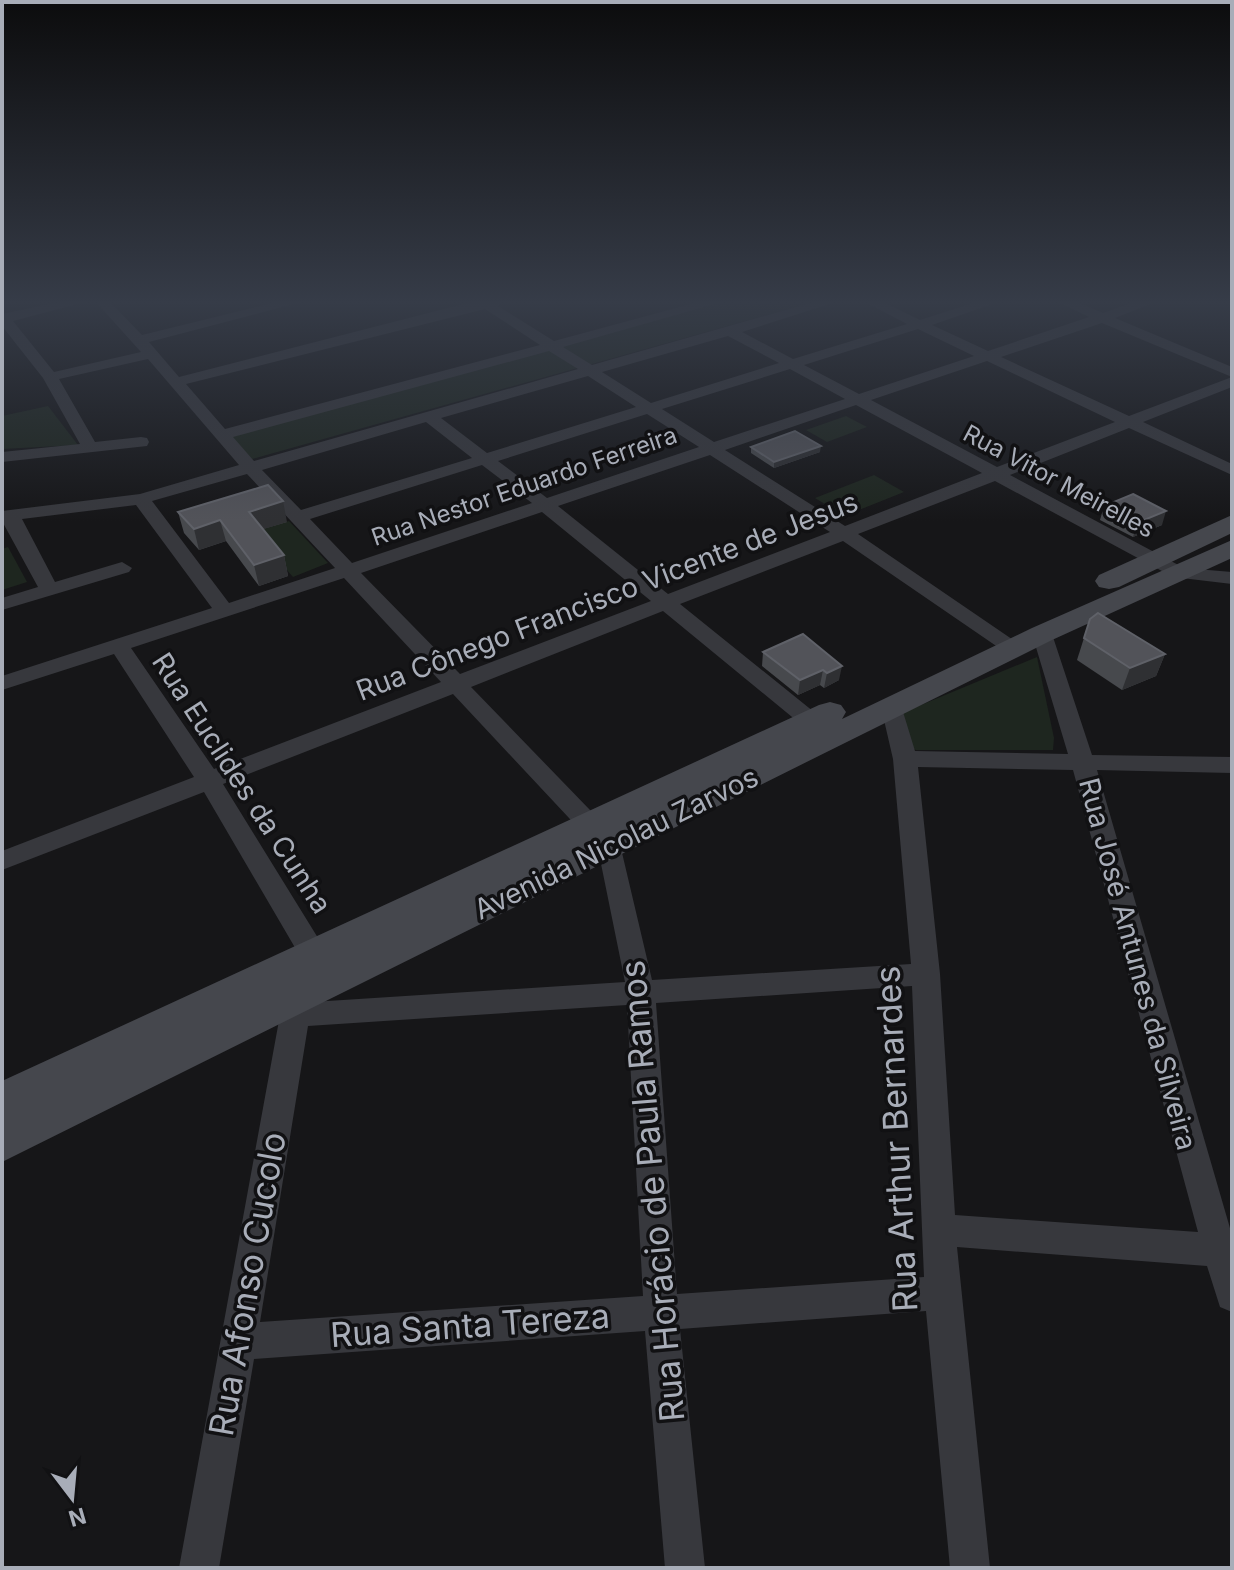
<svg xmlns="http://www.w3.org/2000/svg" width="1234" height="1570" font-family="Inter,sans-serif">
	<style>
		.green { fill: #1e261f }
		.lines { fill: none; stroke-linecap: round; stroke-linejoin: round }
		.minor { fill: #37383d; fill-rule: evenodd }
		.secondary { fill: #45474d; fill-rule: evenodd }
		.wall { fill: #47494d }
		.shaded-wall { fill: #2f3033 }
		.building { fill: #525359; stroke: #5f6168; stroke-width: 2 }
		.labels { text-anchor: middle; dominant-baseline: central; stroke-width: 7; stroke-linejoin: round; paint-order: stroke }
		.far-street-label { font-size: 24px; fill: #a8adb8; stroke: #111113 }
		.street-label { font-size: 28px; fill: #a8adb8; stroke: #111113 }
		.near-street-label { font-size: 34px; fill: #a8adb8; stroke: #111113 }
	</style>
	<rect width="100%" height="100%" fill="#161618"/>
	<!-- green -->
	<g class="green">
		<polygon points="705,301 817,301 252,459 228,435"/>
		<polygon points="48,406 78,445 2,449 2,416"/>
		<polygon points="846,416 867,427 827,442 806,430"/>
		<polygon points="874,475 904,492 844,516 815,498"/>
		<polygon points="289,521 328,563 293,577 253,532"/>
		<polygon points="8,547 27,582 2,590 2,549"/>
		<polygon points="1037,657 1054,738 1053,750 916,750 906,746 897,715"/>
	</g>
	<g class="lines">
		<!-- minor -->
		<path class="minor" d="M63,301H89L13,321L54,372L141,352L95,301H109L142,335L280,301H305L149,342L179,377L475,301H503L498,306L554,341L702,301H725L563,347L592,365L817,301H839L742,332L793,359L907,324L863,301H881L920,320L979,301H1001L932,325L988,351L1089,317L1056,301H1075L1103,313L1137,301H1158L1115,318L1232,367V377L1102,323L1001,357L1129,416L1232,377V387L1143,422L1232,464V475L1129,428L1010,475L1184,568L1232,572V584L1173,577L995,481L858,534L1019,644L1023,648L1019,652H1005L843,541L680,604L819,716L822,721L819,726H803L663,611L471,687L619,840L652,980L911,964L893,759L881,707L884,702H900L915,751L1068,754L1032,634L1035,630L1042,628L1052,634L1092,755L1232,757V773L1097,770L1232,1235V1312L1220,1307L1207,1266L957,1247L990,1568H950L926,1311L680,1329L705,1568H665L645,1331L254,1359L219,1568H179L280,1015L288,992L298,988L308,992L312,1002L625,982L598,849L453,694L223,784L331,959L335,967L331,975L321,978L311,975L204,792L2,870V851L194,777L114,654L2,690V676L212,608L136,505L22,519L55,582L122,562L132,568L129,572L2,610V598L38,587L2,521V511L140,494L239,465L148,359L59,379L95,442L141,437L147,438L149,442L147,446L2,462V452L80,444L43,378L2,326V314ZM485,309L540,345L225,429L186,384ZM918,329L974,356L859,394L804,365ZM728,336L779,363L651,403L602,372ZM549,351L578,369L254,461L233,437ZM987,361L1115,422L997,467L871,400ZM790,369L845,399L714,442L662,409ZM588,376L636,407L487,453L441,418ZM856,405L982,473L845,526L725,450ZM647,414L699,447L547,498L498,461ZM426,422L472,458L301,510L262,470ZM710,455L830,532L668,594L558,506ZM482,465L532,503L352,563L310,519ZM247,474L335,568L229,603L152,501ZM542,512L651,601L460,674L361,573ZM344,578L441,682L214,769L131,648ZM918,767L1073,770L1198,1232L955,1215L940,974ZM912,986L924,1277L677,1294L656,1003ZM627,1005L643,1296L260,1322L308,1026Z"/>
		<!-- secondary -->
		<g class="secondary">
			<polygon points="1232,515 1232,533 1119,587 1109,589 1099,587 1095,581 1099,575"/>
			<polygon points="1232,540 1232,558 1052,640 2,1162 2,1081 819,705 830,702 841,705 846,712 842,719 1032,628"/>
		</g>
	</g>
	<!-- wall -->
	<g class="wall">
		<polygon points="751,447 820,452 774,468 751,453"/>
		<polygon points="1104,506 1162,525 1133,537 1100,520"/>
		<polygon points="178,512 287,522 263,529 284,555 288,576 259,586 226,541 199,550 184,533"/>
		<polygon points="1090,619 1165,654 1156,676 1122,690 1077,660"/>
		<polygon points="803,634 839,680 824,688 820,685 798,695 762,666 763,652"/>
	</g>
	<!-- shaded-wall -->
	<g class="shaded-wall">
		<polygon points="821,446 820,452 774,468 774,462"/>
		<polygon points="283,501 287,522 254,532 249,512"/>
		<polygon points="1166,511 1162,525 1133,537 1137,523"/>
		<polygon points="220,520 226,541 199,550 194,529"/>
		<polygon points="284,555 288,576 259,586 254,565"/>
		<polygon points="1165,654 1156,676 1122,690 1130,668"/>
		<polygon points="842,666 839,680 824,688 827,673"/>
		<polygon points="823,670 820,685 798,695 800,680"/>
	</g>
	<!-- building -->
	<g class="building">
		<polygon points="795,431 821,446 774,462 751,447"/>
		<polygon points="268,485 283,501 249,512 284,555 254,565 220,520 194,529 178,512"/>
		<polygon points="1133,494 1166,511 1137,523 1104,506"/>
		<polygon points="1098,613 1165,654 1130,668 1084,638 1090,619"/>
		<polygon points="803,634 842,666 827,673 823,670 800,680 763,652"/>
	</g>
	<!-- sky -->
	<linearGradient id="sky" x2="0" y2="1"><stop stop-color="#0c0c0d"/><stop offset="0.58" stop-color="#363c48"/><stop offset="1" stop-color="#363c48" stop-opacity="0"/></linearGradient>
	<rect width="1234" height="521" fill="url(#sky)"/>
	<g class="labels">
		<!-- far-street labels -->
		<g class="far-street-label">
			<text transform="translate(1059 481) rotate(28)">Rua Vitor Meirelles</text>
			<text transform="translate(524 486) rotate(-19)">Rua Nestor Eduardo Ferreira</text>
		</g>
		<!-- street labels -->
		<g class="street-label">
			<text transform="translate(607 596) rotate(-21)">Rua Cônego Francisco Vicente de Jesus</text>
			<text transform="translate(242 783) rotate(57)">Rua Euclides da Cunha</text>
			<text transform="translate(616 843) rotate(-26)">Avenida Nicolau Zarvos</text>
			<text transform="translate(1138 964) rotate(75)">Rua José Antunes da Silveira</text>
		</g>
		<!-- near-street labels -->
		<g class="near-street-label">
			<text transform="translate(896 1139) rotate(-93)">Rua Arthur Bernardes</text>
			<text transform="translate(652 1191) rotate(-95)">Rua Horácio de Paula Ramos</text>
			<text transform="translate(247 1284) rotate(-80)">Rua Afonso Cucolo</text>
			<text transform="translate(470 1325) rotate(-4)">Rua Santa Tereza</text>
		</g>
	</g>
	<!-- border -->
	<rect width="1234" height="1570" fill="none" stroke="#a8adb8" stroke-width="8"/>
	<!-- north arrow -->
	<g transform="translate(72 1498) rotate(164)" stroke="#111113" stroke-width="6" paint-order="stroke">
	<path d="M0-6L14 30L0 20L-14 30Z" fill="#a8adb8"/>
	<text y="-12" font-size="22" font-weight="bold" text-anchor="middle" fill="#a8adb8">N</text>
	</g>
</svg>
